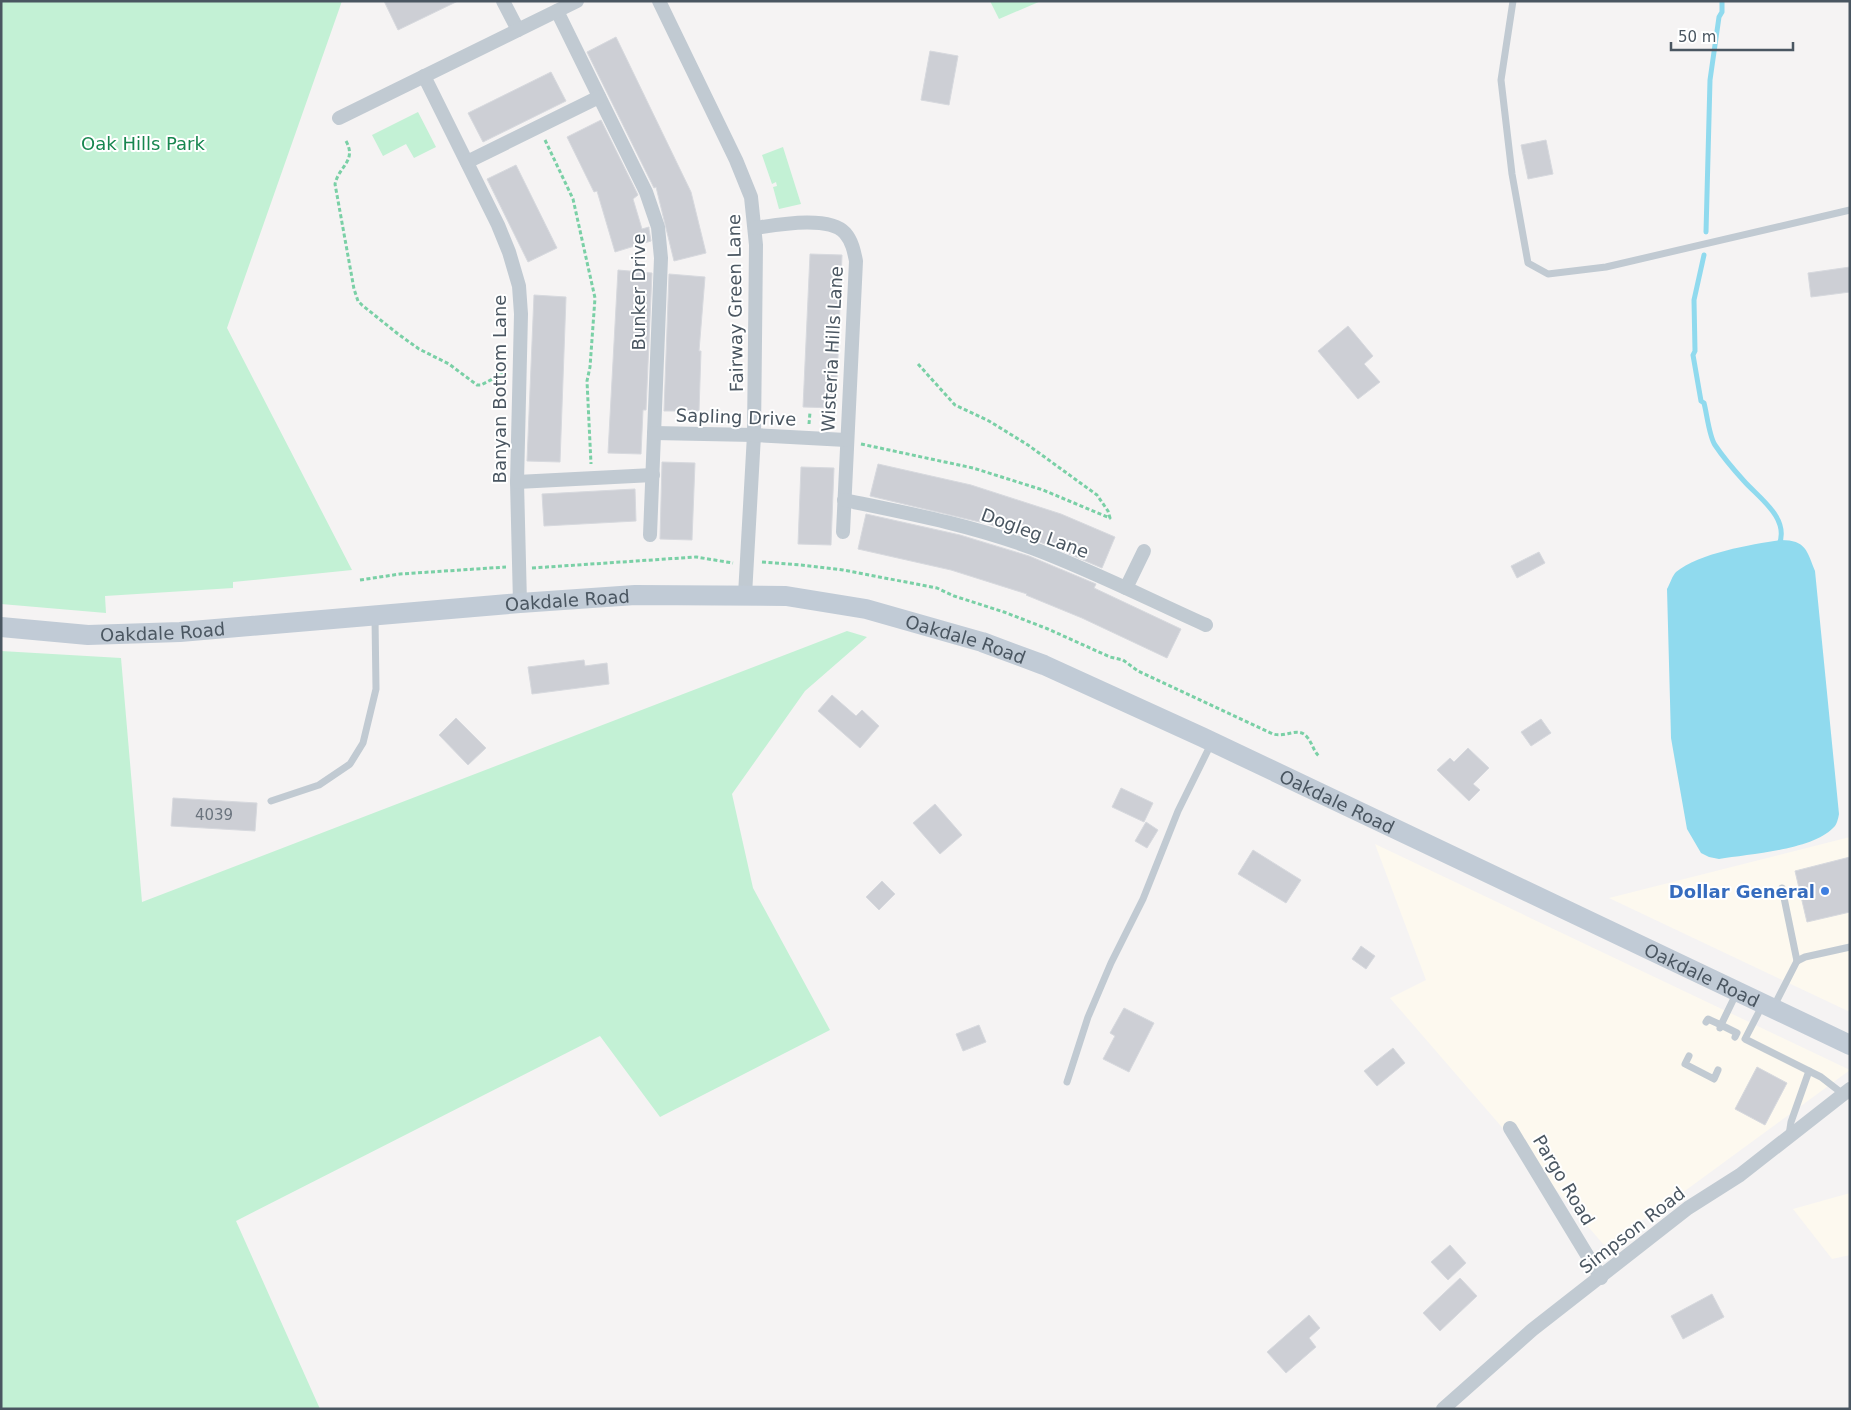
<svg xmlns="http://www.w3.org/2000/svg" width="1851" height="1410" font-family="'DejaVu Sans',sans-serif">
	<style>
		.commercial { fill: #fdf9ef }
		.green { fill: #c3f1d5 }
		.water { fill: #90daee }
		.lines { fill: none; stroke-linecap: round; stroke-linejoin: round }
		.stream { stroke: #90daee; stroke-width: 5 }
		.building { fill: #cdcfd5; stroke: #d7d9de }
		.path { stroke: #7ad0a6; stroke-width: 3; stroke-dasharray: 4 2.5; stroke-linecap: butt }
		.lane { stroke: #c1cad2; stroke-width: 7 }
		.street { stroke: #c1cad2; stroke-width: 14 }
		.secondary { stroke: #c1cbd6; stroke-width: 20 }
		.shop-dot { fill: #3f7fe0; stroke: #fff; stroke-width: 2 }
		.labels { text-anchor: middle; dominant-baseline: central; stroke-width: 4; stroke-linejoin: round; paint-order: stroke }
		.number-label { font-size: 15px; fill: #6b747e }
		.park-label { font-size: 18px; fill: #17864f; stroke: #fff }
		.street-label { font-size: 18px; fill: #4a5661; stroke: #fff }
		.shop-label { font-size: 18px; font-weight: bold; fill: #366cbe; stroke: #fff; text-anchor: end }
	</style>
	<rect width="100%" height="100%" fill="#f5f3f3"/>
	<!-- commercial -->
	<g class="commercial">
		<polygon points="1850,837 1850,1012 1609,898"/>
		<polygon points="1375,844 1850,1070 1667,1204 1604,1245 1390,998 1426,980"/>
		<polygon points="1850,1193 1850,1255 1832,1259 1793,1209"/>
	</g>
	<!-- green -->
	<g class="green">
		<polygon points="1,1 342,1 227,328 352,570 233,582 233,588 105,596 106,613 1,604"/>
		<polygon points="990,1 1041,1 999,19"/>
		<polygon points="418,112 436,147 414,158 406,144 383,156 372,135"/>
		<polygon points="783,147 801,204 779,209 773,187 777,186 776,182 772,184 762,155"/>
		<polygon points="847,631 867,637 805,691 732,794 753,888 830,1030 660,1117 600,1036 236,1221 320,1409 1,1409 1,651 121,658 142,902"/>
	</g>
	<!-- water -->
	<path class="water" d="M1781,540C1806,540 1807,551 1815,571L1839,814C1838,819 1837,825 1833,828C1812,850 1749,854 1719,859L1709,857L1701,853L1687,829L1671,738L1667,589C1670,584 1672,576 1676,572C1699,553 1752,544 1781,540Z"/>
	<g class="lines">
		<!-- stream -->
		<g class="stream">
			<polyline points="1706,232 1710,80 1719,17 1722,12 1722,1"/>
			<path d="M1704,255L1694,300L1695,351L1693,355L1701,401L1704,403C1707,414 1709,436 1715,445C1723,457 1734,470 1744,481C1759,498 1790,518 1779,545"/>
		</g>
	</g>
	<!-- building -->
	<g class="building">
		<polygon points="384,1 458,1 398,30"/>
		<polygon points="616,37 691,192 706,253 674,261 656,187 654,188 587,52"/>
		<polygon points="930,51 958,56 949,105 921,100"/>
		<polygon points="551,72 566,101 483,142 468,113"/>
		<polygon points="601,120 638,195 633,199 642,229 649,227 649,229 651,241 615,252 597,191 594,192 567,137"/>
		<polygon points="1546,140 1553,174 1528,179 1521,145"/>
		<polygon points="516,165 557,248 528,262 487,179"/>
		<polygon points="810,254 842,255 836,408 803,407"/>
		<polygon points="1850,267 1850,292 1811,297 1808,273"/>
		<polygon points="618,270 652,273 646,410 643,410 641,454 608,453"/>
		<polygon points="669,274 705,277 699,351 701,351 699,411 664,411"/>
		<polygon points="534,295 566,297 560,462 527,461"/>
		<polygon points="1348,326 1373,356 1364,364 1380,382 1358,399 1318,351"/>
		<polygon points="662,462 695,463 692,540 660,539"/>
		<polygon points="878,464 971,485 1061,514 1115,537 1102,568 1035,540 988,524 870,496"/>
		<polygon points="801,467 834,468 831,545 798,544"/>
		<polygon points="635,489 636,521 544,526 542,494"/>
		<polygon points="866,514 960,535 1029,556 1096,584 1094,588 1181,629 1167,658 1082,618 1026,595 1027,594 951,570 858,549"/>
		<polygon points="1539,552 1545,563 1517,578 1511,566"/>
		<polygon points="584,660 585,666 607,663 609,684 532,694 528,667"/>
		<polygon points="832,695 856,716 862,710 879,726 860,748 818,711"/>
		<polygon points="456,718 486,748 468,765 439,735"/>
		<polygon points="1541,719 1551,733 1531,746 1521,732"/>
		<polygon points="1468,748 1489,768 1473,784 1480,790 1469,801 1437,770 1450,758 1454,762"/>
		<polygon points="1121,788 1153,803 1144,822 1112,807"/>
		<polygon points="173,798 257,803 255,831 171,826"/>
		<polygon points="935,804 962,835 940,854 913,823"/>
		<polygon points="1146,822 1158,830 1147,848 1135,841"/>
		<polygon points="1253,850 1301,880 1286,903 1238,874"/>
		<polygon points="1850,857 1850,912 1807,922 1795,871"/>
		<polygon points="882,881 895,894 879,910 866,897"/>
		<polygon points="1361,946 1375,956 1366,969 1352,959"/>
		<polygon points="1124,1008 1154,1023 1129,1072 1103,1059 1115,1036 1110,1033"/>
		<polygon points="979,1025 986,1042 963,1051 956,1034"/>
		<polygon points="1393,1048 1405,1063 1377,1086 1364,1071"/>
		<polygon points="1757,1067 1787,1083 1765,1125 1735,1109"/>
		<polygon points="1450,1245 1466,1263 1448,1280 1431,1262"/>
		<polygon points="1460,1278 1477,1296 1440,1331 1423,1313"/>
		<polygon points="1712,1294 1724,1317 1683,1339 1671,1316"/>
		<polygon points="1309,1315 1320,1328 1309,1338 1316,1347 1286,1373 1267,1352"/>
	</g>
	<g class="lines">
		<!-- path -->
		<g class="path">
			<polyline points="545,140 573,199 595,298 590,367 587,381 591,464"/>
			<path d="M346,141C357,161 339,166 335,184L354,289L358,301L362,305L398,334L419,349L449,364L477,385H481L506,372"/>
			<polyline points="809,424 810,412"/>
			<polyline points="861,444 973,468 1043,490 1110,518 1108,511 1097,495 1028,445 989,421 955,405 918,364"/>
			<path d="M762,562L801,565L843,570L937,588L954,596L1004,612L1048,629L1110,657L1123,660L1138,671L1273,734C1286,738 1298,726 1307,737C1313,744 1313,751 1320,757"/>
			<polyline points="532,568 696,557 733,563"/>
			<polyline points="360,580 400,574 506,567"/>
		</g>
		<!-- lane -->
		<g class="lane">
			<polyline points="1513,1 1501,80 1512,174 1528,263 1548,274 1606,267 1850,210"/>
			<polyline points="271,801 319,785 350,764 363,743 376,689 375,618"/>
			<polyline points="1782,888 1797,961"/>
			<polyline points="1762,1006 1745,1039 1821,1077 1843,1094"/>
			<polyline points="1773,1008 1797,961 1805,957 1850,947"/>
			<polyline points="1706,1022 1708,1019 1721,1025 1736,994"/>
			<polyline points="1720,1028 1721,1025 1737,1033 1735,1037"/>
			<polyline points="1689,1056 1685,1064 1714,1079 1718,1070"/>
			<polyline points="1067,1082 1088,1017 1111,963 1143,899 1178,811 1211,744"/>
			<polyline points="1789,1135 1791,1122 1809,1071"/>
		</g>
		<!-- street -->
		<g class="street">
			<polyline points="503,1 518,30"/>
			<polyline points="659,1 736,160 751,197 756,245 754,435 745,595"/>
			<polyline points="557,11 646,192 658,227 661,258 650,535"/>
			<polyline points="424,76 498,225 509,252 519,286 521,314 517,482 520,603"/>
			<polyline points="339,118 577,1"/>
			<polyline points="467,162 599,97"/>
			<path d="M755,228C776,225 829,215 845,233C852,241 854,251 856,261L843,532"/>
			<polyline points="654,433 754,435 846,440"/>
			<polyline points="517,482 653,475"/>
			<path d="M844,500C907,513 971,525 1032,548C1091,570 1148,599 1206,625"/>
			<polyline points="1126,588 1144,551"/>
			<polyline points="1510,1128 1601,1278"/>
			<polyline points="1443,1409 1532,1330 1688,1208 1740,1175 1850,1089"/>
		</g>
		<!-- secondary -->
		<path class="secondary" id="s1" d="M1,627L88,635L180,632L520,603L635,595L786,596L866,609L982,642L1044,665L1202,737L1850,1045"/>
	</g>
	<!-- markers -->
	<circle class="shop-dot" cx="1825" cy="891" r="5"/>
	<g class="labels">
		<!-- number labels -->
		<g class="number-label">
			<text x="214" y="815">4039</text>
		</g>
		<!-- park labels -->
		<g class="park-label">
			<text x="143" y="143">Oak Hills Park</text>
		</g>
		<!-- street labels -->
		<g class="street-label">
			<text transform="translate(638 292) rotate(-90)">Bunker Drive</text>
			<text transform="translate(735 303) rotate(-91)">Fairway Green Lane</text>
			<text transform="translate(832 349) rotate(-87)">Wisteria Hills Lane</text>
			<text transform="translate(499 389) rotate(-90)">Banyan Bottom Lane</text>
			<text transform="translate(736 417) rotate(2)">Sapling Drive</text>
			<text transform="translate(1035 533) rotate(20)">Dogleg Lane</text>
			<text stroke="none"><textPath href="#s1" startOffset="568">Oakdale Road</textPath></text>
			<text stroke="none"><textPath href="#s1" startOffset="162">Oakdale Road</textPath></text>
			<text stroke="none"><textPath href="#s1" startOffset="972">Oakdale Road</textPath></text>
			<text stroke="none"><textPath href="#s1" startOffset="1378">Oakdale Road</textPath></text>
			<text stroke="none"><textPath href="#s1" startOffset="1782">Oakdale Road</textPath></text>
			<text transform="translate(1564 1180) rotate(59)">Pargo Road</text>
			<text transform="translate(1632 1230) rotate(-38)">Simpson Road</text>
		</g>
		<!-- shop labels -->
		<g class="shop-label">
			<text x="1815" y="891">Dollar General</text>
		</g>
	</g>
	<!-- border -->
	<rect width="1851" height="1410" fill="none" stroke="#4a5661" stroke-width="5"/>
	<!-- scale -->
	<path d="M1671 42v8h122v-8" fill="none" stroke="#4a5661" stroke-width="2.5"/>
	<text x="1678" y="42" font-size="15" fill="#4a5661" stroke="#ffffff" stroke-width="4" paint-order="stroke">50 m</text>
</svg>
